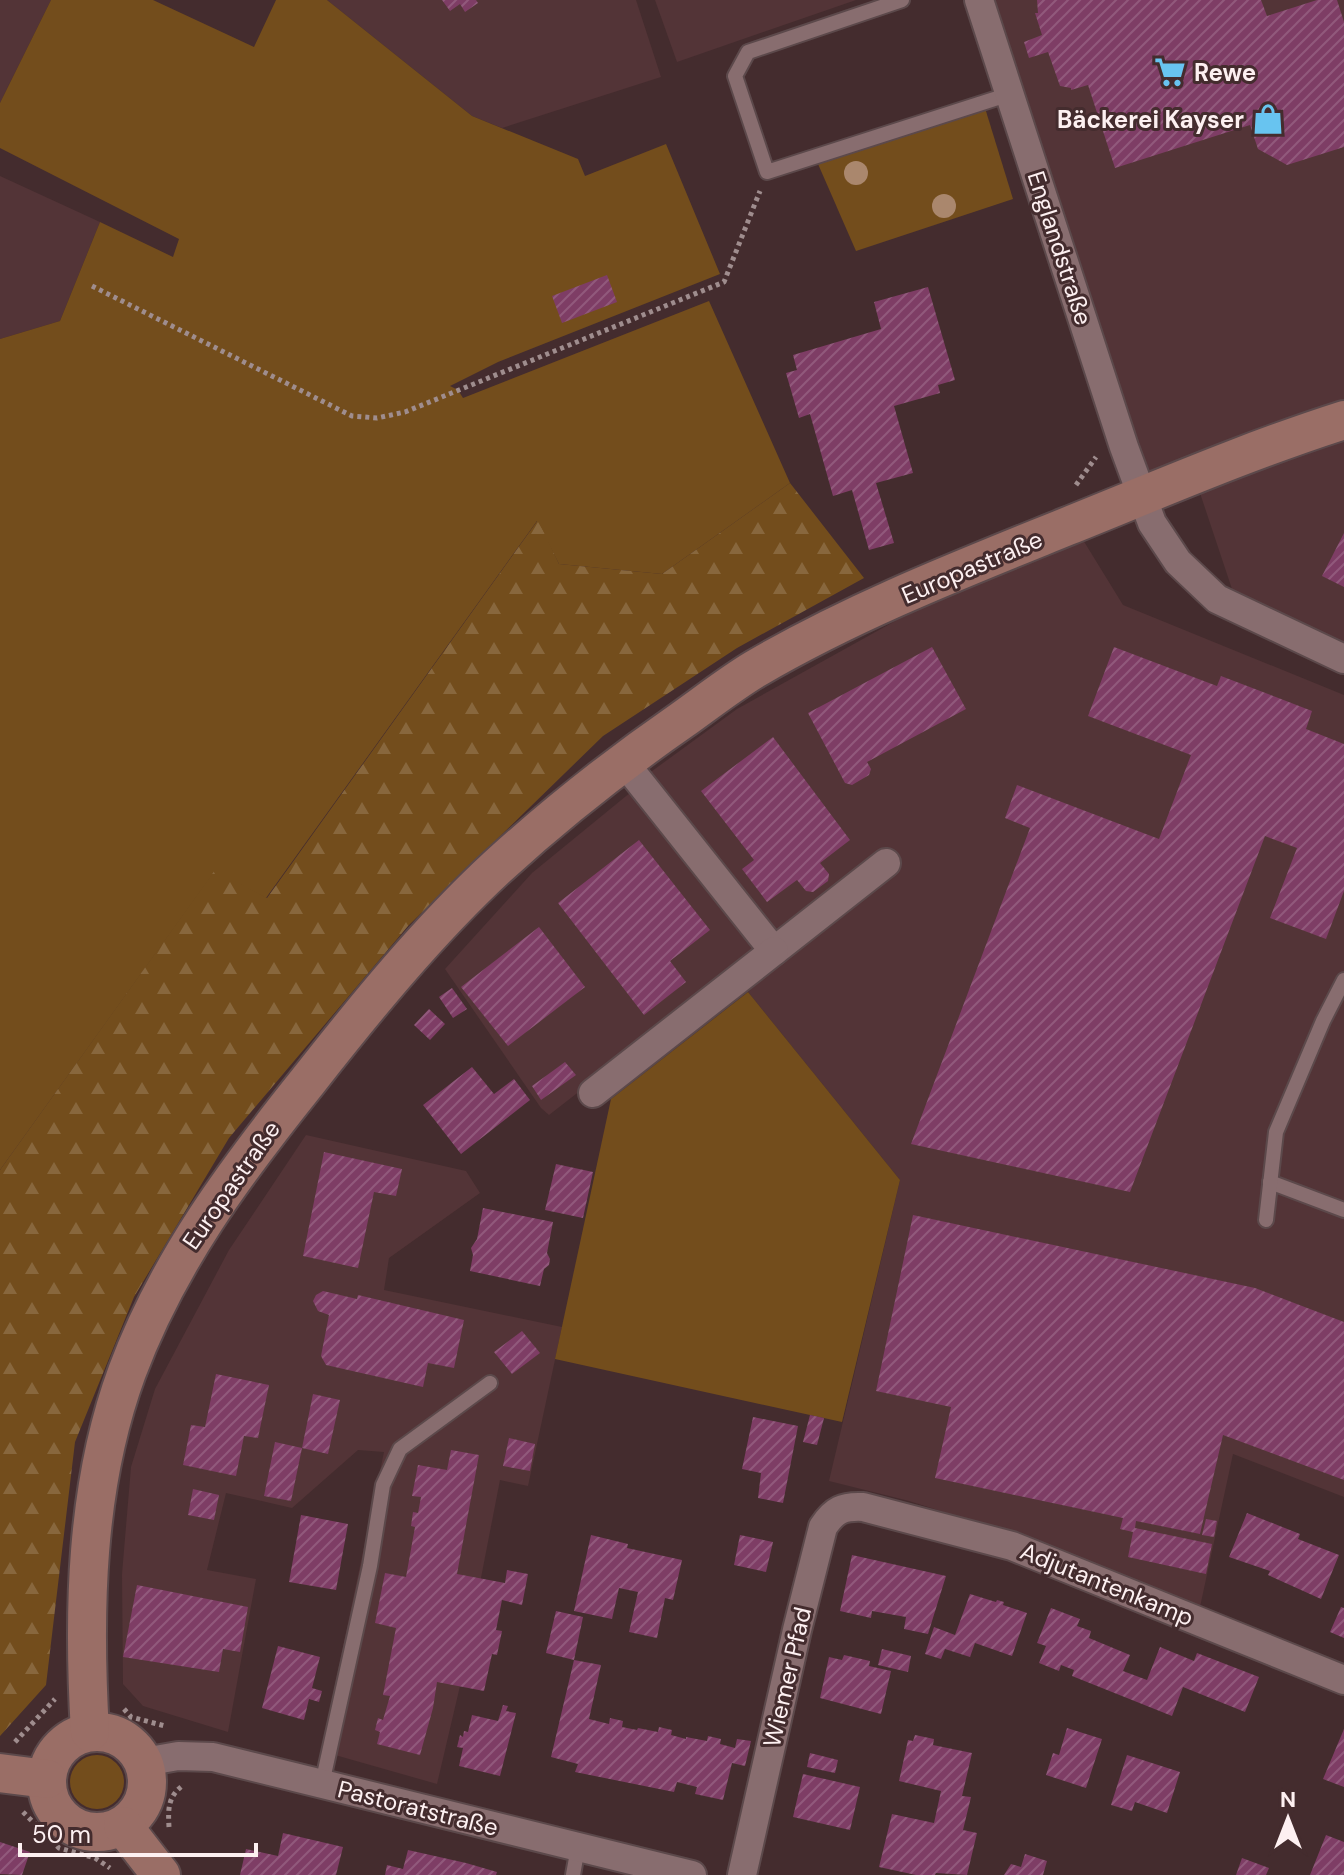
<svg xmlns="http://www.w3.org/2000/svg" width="1344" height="1875" font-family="'DM Sans',sans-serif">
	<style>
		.built { fill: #533437 }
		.green { fill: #734d1c }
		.forest { fill: url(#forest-firs) }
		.building { fill: url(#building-hatch) }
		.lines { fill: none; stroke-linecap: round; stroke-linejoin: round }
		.lane-casing { stroke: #5c494b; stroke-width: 18 }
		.street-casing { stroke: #5c494b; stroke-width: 32 }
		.secondary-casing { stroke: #5c494b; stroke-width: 42 }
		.path { stroke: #9f8d8e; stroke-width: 5; stroke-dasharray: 4 4; stroke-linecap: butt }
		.lane { stroke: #886d6f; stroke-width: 14 }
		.street { stroke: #886d6f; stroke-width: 28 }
		.secondary { stroke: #9a6e66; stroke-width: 38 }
		.tree { fill: #aa876d }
		.labels { text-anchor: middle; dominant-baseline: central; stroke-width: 6; stroke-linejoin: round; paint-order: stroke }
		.poi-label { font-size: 24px; font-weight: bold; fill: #fdf0f1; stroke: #442c2e; text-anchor: start }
		.street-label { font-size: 24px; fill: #fdf0f1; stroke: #442c2e }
	</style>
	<defs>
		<pattern id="forest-firs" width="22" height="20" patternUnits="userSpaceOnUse" patternTransform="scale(2)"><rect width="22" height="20" fill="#734d1c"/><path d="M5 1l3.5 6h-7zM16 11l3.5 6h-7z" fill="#88673d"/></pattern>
		<pattern id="building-hatch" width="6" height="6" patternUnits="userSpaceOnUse" patternTransform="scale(2)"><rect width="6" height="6" fill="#7e3d65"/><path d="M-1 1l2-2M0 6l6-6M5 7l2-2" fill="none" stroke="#91597c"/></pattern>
	</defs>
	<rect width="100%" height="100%" fill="#442c2e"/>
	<!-- built -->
	<g class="built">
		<polygon points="0,0 51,0 0,103"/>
		<polygon points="327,0 636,0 661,77 502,128 472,116"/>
		<polygon points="655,0 856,0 677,62"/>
		<polygon points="990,0 1344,0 1344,407 1150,480"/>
		<polygon points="0,176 100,222 60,321 0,339"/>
		<polygon points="1344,441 1344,647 1232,589 1199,490"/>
		<polygon points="1080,535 1123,605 1344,695 1344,1497 1233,1454 1200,1607 1020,1536 909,1501 829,1481 900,1180 748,992 787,957 648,774 737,709 897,620"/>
		<polygon points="631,792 760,951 549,1115 541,1108 445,969 532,873"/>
		<polygon points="306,1135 466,1171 480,1193 389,1258 384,1290 562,1327 528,1486 500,1480 460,1686 437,1784 321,1751 384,1452 358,1450 292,1508 226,1493 207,1570 256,1579 228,1732 143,1706 123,1684 122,1574 131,1467 155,1389 229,1250"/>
	</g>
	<!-- green -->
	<g class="green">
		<polygon points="51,0 153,0 254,47 276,0 327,0 472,116 578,159 585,176 666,144 720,274 498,362 450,386 458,390 463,398 709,301 790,483 662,574 559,564 537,521 266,898 215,871 0,1170 0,339 60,321 100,222 173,257 179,239 0,148 0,103"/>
		<polygon points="985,108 1013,199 856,251 818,164"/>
		<polygon points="748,992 900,1180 842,1422 555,1359 611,1099"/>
		<circle cx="97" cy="1782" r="27"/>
	</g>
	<!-- forest -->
	<polygon class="forest" points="790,483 864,578 737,648 603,736 408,926 229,1138 134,1297 75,1442 46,1685 0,1736 0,1170 215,870 267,898 538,520 559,564 662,574"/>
	<!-- building -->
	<g class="building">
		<polygon points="442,0 476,0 478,3 465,12 460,4 450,11"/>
		<polygon points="1037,0 1261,0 1267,16 1317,0 1337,0 1344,22 1344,147 1287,165 1258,149 1250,125 1115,168 1088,85 1071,90 1071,88 1060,86 1048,52 1029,58 1024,42 1042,35 1035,13 1038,13"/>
		<polygon points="607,275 617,302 562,323 552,296"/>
		<polygon points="928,287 955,380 938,385 940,393 894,406 913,473 876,483 894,543 869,550 852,490 833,496 810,414 799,418 786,373 797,370 793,355 881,329 874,302"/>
		<polygon points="1344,533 1344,587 1322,576"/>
		<polygon points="932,647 966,709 867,762 871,769 869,775 852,785 845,783 808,713"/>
		<polygon points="1114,647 1217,686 1221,676 1312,711 1306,729 1344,744 1344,891 1326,939 1270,918 1297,848 1265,836 1130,1192 911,1144 1030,828 1005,818 1017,785 1159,839 1191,755 1088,716"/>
		<polygon points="773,737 850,840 820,863 829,874 828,881 813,892 806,891 797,880 767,902 742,869 754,860 701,791"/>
		<polygon points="639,840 710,930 670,961 686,982 644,1015 558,903"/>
		<polygon points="539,927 585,987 508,1046 461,987"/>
		<polygon points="452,988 467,1009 453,1018 439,997"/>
		<polygon points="429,1009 445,1024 430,1040 414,1025"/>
		<polygon points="565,1062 576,1075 541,1100 532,1086"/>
		<polygon points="472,1067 494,1094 514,1079 530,1100 461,1154 423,1105"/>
		<polygon points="324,1152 402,1169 396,1196 374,1192 358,1268 303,1256"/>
		<polygon points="556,1164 593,1172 583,1218 545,1210"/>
		<polygon points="483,1208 553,1222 547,1253 550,1259 549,1265 544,1269 540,1286 470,1271 473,1255 471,1248 477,1239"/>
		<polygon points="913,1215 1255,1288 1344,1322 1344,1480 1223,1435 1200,1534 1136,1521 1135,1528 1212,1544 1206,1574 1128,1557 1133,1532 1120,1529 1123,1518 935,1478 951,1407 876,1391"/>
		<polygon points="323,1291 357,1299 358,1295 464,1320 454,1368 428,1363 423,1387 326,1365 321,1356 329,1315 318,1311 313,1301 316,1295"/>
		<polygon points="522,1331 540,1353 512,1374 494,1352"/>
		<polygon points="216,1374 269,1385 258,1438 244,1436 236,1476 183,1465 191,1425 205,1427"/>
		<polygon points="313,1394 340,1400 328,1454 302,1448"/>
		<polygon points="810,1415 824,1418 817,1445 803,1442"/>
		<polygon points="753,1417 798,1426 783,1503 758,1498 761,1473 742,1469"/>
		<polygon points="509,1438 535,1444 530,1471 503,1466"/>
		<polygon points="275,1442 302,1448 291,1501 264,1496"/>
		<polygon points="451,1450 479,1455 457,1574 505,1583 507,1570 528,1574 522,1605 502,1600 496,1630 502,1631 497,1655 492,1654 484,1691 437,1682 433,1708 420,1755 377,1744 380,1732 375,1730 378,1718 383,1720 390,1696 383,1695 396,1628 375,1623 385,1573 406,1577 415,1527 411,1526 413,1512 418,1513 421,1497 412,1496 418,1465 447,1470"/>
		<polygon points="193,1489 219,1495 214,1520 188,1515"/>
		<polygon points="1247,1513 1300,1534 1298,1539 1339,1555 1321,1599 1268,1575 1270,1571 1229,1557"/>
		<polygon points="301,1515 348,1524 336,1590 289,1582"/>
		<polygon points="1206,1519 1217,1521 1214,1537 1202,1535"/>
		<polygon points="591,1535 628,1544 627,1548 682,1560 673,1600 665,1598 657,1638 629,1632 638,1592 619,1588 612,1619 574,1611"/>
		<polygon points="740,1535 773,1542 766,1572 734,1565"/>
		<polygon points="852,1555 946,1576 928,1634 904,1629 906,1617 872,1611 871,1618 840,1611"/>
		<polygon points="137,1585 248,1607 240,1652 223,1649 219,1672 123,1657"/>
		<polygon points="970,1594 996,1602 997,1600 1004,1602 1003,1605 1027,1613 1012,1656 975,1643 970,1657 945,1649 941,1659 925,1654 934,1627 955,1635"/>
		<polygon points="1341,1607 1344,1608 1344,1638 1330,1632"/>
		<polygon points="1051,1608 1080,1619 1077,1626 1091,1631 1089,1638 1130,1655 1123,1671 1147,1680 1160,1647 1194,1661 1197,1653 1259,1677 1245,1712 1183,1687 1172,1716 1072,1676 1074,1670 1061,1665 1059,1671 1039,1663 1046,1646 1037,1643"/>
		<polygon points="556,1611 583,1617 574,1660 546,1653"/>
		<polygon points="278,1646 320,1657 312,1688 322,1691 319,1702 309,1699 304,1720 262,1708"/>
		<polygon points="882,1649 911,1656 908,1672 878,1665"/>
		<polygon points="844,1655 870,1661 869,1666 891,1671 881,1714 820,1698 829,1657 842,1660"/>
		<polygon points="574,1660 601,1665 589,1719 609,1724 610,1718 623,1721 622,1727 637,1730 638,1728 658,1732 659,1727 672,1730 671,1735 686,1739 686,1737 707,1741 708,1736 721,1739 720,1744 735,1748 737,1739 751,1741 745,1766 732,1763 723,1800 695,1794 697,1787 677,1782 674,1792 575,1772 578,1764 551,1757"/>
		<polygon points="503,1705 508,1706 506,1711 516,1713 500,1776 459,1766 463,1748 457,1747 460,1735 463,1737 464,1731 468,1732 472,1715 498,1721"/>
		<polygon points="1067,1728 1102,1739 1086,1788 1046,1775 1053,1753 1059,1755"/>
		<polygon points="1344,1729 1344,1787 1323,1779"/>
		<polygon points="915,1735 934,1739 933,1745 972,1753 962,1796 971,1797 963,1830 977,1833 967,1875 936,1873 935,1875 916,1875 879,1867 892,1814 934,1823 941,1791 899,1781 908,1740 913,1741"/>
		<polygon points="810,1753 838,1760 835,1773 807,1767"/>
		<polygon points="1127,1755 1180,1772 1167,1813 1135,1802 1132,1811 1111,1805"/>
		<polygon points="803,1774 860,1787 850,1830 793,1817"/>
		<polygon points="283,1833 343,1847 336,1875 240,1875 246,1849 278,1856"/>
		<polygon points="1326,1835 1344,1842 1344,1875 1310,1875"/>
		<polygon points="0,1842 30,1852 22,1875 0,1874"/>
		<polygon points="408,1850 466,1863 497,1872 496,1875 385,1875 387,1865 403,1869"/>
		<polygon points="1025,1854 1047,1861 1043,1875 1004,1875 1011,1864 1021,1867"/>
		<polygon points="1242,1858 1269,1868 1266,1875 1236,1875"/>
	</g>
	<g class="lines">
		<defs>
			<g id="lane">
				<polyline points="902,0 748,52 735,76 767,172 1010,94"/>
				<polyline points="1270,1182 1344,1210"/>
				<polyline points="1266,1220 1276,1132 1323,1021 1344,980"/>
				<polyline points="322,1784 370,1566 383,1485 400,1449 490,1383"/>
				<polyline points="573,1875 578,1847"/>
			</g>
			<g id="street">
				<polyline points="979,0 1124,447 1152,523 1178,562 1217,599 1344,659"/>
				<polyline points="623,761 774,951 886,863"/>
				<polyline points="593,1093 774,951"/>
				<polyline points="144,1762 178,1756 213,1757 692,1875"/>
				<path d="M742,1875L797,1630L823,1527C834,1510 843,1506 863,1507L1012,1546L1344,1680"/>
			</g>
			<g id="secondary">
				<circle cx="97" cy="1782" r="50"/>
				<path d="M90,1732C83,1613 85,1486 127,1372C168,1262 235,1172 308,1081C366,1007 428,931 497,867C555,814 617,765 682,720C706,703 730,684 755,669C854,611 962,569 1068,526C1160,489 1250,450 1344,420"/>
				<polyline points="0,1773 47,1779"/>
				<polyline points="123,1826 161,1875"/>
			</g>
		</defs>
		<!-- lane casing -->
		<use href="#lane" class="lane-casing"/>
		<!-- street casing -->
		<use href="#street" class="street-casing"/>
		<!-- secondary casing -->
		<use href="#secondary" class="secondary-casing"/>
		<!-- path -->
		<g class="path">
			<polyline points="92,286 352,416 377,418 405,412 724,282 760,191"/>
			<polyline points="1076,485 1096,457"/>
			<polyline points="124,1709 131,1717 165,1726"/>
			<polyline points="15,1742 55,1699"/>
			<polyline points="23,1812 59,1848 95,1858 110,1868"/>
			<path d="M169,1827C168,1809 168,1797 182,1786"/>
		</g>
		<!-- lane -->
		<use href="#lane" class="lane"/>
		<!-- street -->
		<use href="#street" class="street"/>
		<!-- secondary -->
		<use href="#secondary" class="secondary"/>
	</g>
	<!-- trees -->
	<g class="tree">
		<circle cx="856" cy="173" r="12"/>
		<circle cx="944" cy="206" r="12"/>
	</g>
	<!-- icons -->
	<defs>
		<symbol id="supermarket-bare" viewBox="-9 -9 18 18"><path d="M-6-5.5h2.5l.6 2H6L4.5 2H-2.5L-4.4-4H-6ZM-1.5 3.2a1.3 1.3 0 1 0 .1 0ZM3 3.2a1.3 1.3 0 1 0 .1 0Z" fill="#68c4f0" stroke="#442c2e" stroke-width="2.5" paint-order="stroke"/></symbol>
		<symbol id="shop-bare" viewBox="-9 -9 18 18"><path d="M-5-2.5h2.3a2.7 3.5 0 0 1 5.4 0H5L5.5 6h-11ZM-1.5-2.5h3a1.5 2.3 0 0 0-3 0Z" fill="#68c4f0" stroke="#442c2e" stroke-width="2.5" paint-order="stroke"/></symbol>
	</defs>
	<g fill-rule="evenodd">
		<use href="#supermarket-bare" x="1148" y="50" width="44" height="44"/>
		<use href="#shop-bare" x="1246" y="97" width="44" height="44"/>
	</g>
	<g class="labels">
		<!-- poi labels -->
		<g class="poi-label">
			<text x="1194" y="72">Rewe</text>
			<text x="1244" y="119" text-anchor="end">Bäckerei Kayser</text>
		</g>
		<!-- street labels -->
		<g class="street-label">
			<text transform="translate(1060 248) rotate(72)">Englandstraße</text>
			<text transform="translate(972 567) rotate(-23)">Europastraße</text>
			<text transform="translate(231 1185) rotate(-55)">Europastraße</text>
			<text transform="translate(1107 1584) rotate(22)">Adjutantenkamp</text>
			<text transform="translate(787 1677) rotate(-77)">Wiemer Pfad</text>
			<text transform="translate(418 1808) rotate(14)">Pastoratstraße</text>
		</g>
	</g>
	<!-- north arrow -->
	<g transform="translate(1288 1819)" stroke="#442c2e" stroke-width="6" paint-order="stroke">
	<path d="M0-6L14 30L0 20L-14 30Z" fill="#fdf0f1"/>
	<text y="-12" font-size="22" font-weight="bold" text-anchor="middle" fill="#fdf0f1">N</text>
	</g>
	<!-- scale -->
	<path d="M20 1843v12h236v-12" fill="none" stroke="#fdf0f1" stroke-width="4"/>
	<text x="32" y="1843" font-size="24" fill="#fdf0f1" stroke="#442c2e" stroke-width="6" paint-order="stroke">50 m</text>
</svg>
